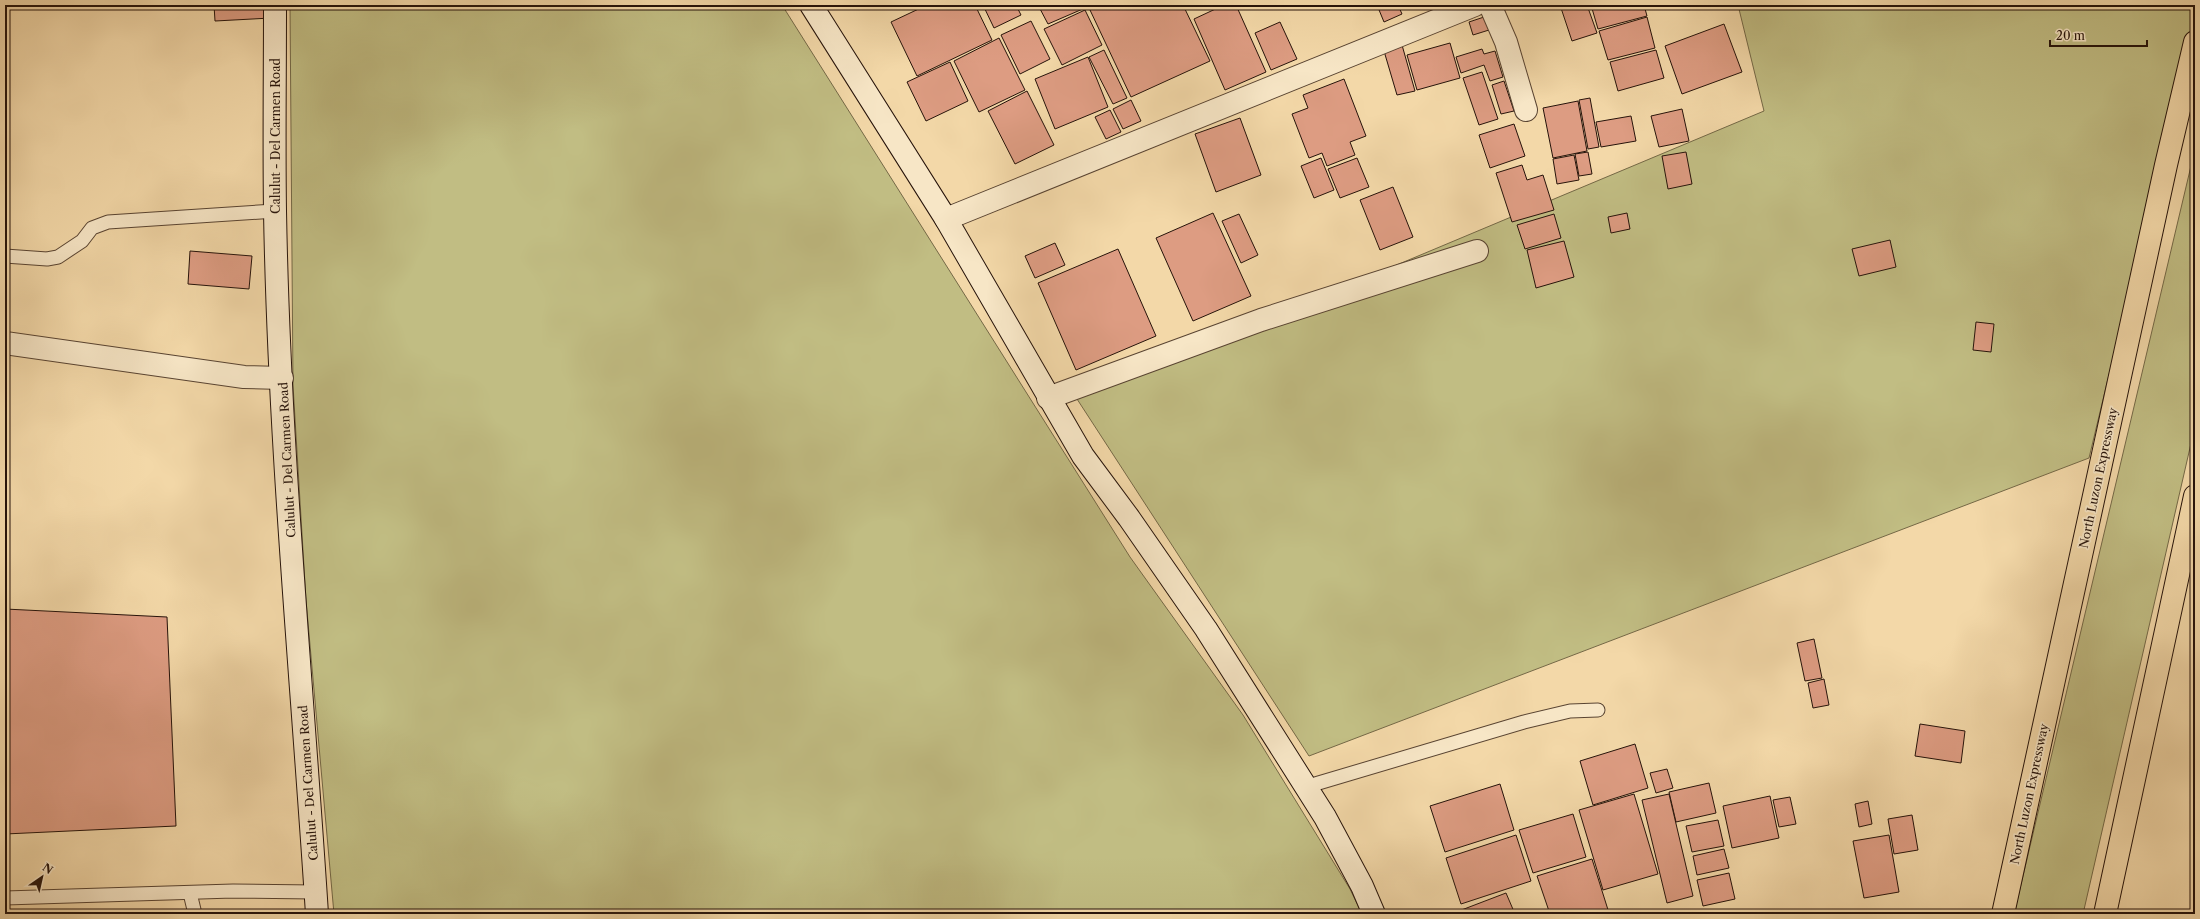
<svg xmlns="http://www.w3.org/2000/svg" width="2200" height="919" font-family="'Libre Caslon Text',serif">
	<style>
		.green { fill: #c1bd83; stroke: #746846 }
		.building { fill: #dd9c82; stroke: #26130a }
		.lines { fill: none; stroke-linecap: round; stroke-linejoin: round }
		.lane-casing { stroke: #594432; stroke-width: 15 }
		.street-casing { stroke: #594432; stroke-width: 24 }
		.secondary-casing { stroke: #26130a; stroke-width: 24 }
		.highway-casing { stroke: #26130a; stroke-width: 24 }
		.lane { stroke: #f7e6c6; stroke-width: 13 }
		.street { stroke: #f7e6c6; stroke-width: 22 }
		.secondary { stroke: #f7e6c6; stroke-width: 22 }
		.highway { stroke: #f3d8a8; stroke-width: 22 }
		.labels { text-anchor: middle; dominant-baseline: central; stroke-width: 3.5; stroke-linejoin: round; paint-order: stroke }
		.street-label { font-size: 12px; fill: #26130a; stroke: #f7e6c6 }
	</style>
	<rect width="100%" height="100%" fill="#f3d8a8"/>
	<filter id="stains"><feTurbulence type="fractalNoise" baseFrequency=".005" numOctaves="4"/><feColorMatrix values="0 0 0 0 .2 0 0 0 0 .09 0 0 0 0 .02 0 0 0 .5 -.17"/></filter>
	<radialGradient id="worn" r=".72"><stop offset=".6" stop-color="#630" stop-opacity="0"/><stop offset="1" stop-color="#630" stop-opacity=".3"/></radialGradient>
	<!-- green -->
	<g class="green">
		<polygon points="290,5 782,5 1130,557 1243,715 1350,889 1362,914 334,914 306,600 293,385"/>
		<polygon points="1738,5 2195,5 2190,36 2089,458 1309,756 1077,399 1764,111"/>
		<polygon points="2195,149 2195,426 2083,914 2014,914"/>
	</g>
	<!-- building -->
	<g class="building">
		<polygon points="214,5 270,5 271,18 215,21"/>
		<polygon points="927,5 975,5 992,40 917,76 891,22"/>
		<polygon points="983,5 1016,5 1021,15 994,28"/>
		<polygon points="1038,5 1084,5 1085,8 1048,24"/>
		<polygon points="1101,5 1183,5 1210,61 1131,97 1090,10"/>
		<polygon points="1224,5 1236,5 1266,72 1225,90 1194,19"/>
		<polygon points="1377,5 1398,5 1402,14 1384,22"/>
		<polygon points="1571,5 1587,5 1597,33 1572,41 1561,8"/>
		<polygon points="1591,5 1644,5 1647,16 1598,29"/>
		<polygon points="1085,10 1102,45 1062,65 1044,29"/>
		<polygon points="1484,17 1489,30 1473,35 1469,22"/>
		<polygon points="1647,17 1655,48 1608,60 1599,31"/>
		<polygon points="1031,21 1050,59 1020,74 1001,35"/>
		<polygon points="1280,22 1297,59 1271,70 1255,33"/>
		<polygon points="1724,24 1742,72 1682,94 1665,46"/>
		<polygon points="999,38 1025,90 979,112 954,61"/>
		<polygon points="1450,43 1460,78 1417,90 1407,55"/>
		<polygon points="1402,45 1415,91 1397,95 1384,51"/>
		<polygon points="1482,49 1484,54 1495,51 1503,77 1490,81 1484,65 1461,73 1456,57"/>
		<polygon points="1104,50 1127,98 1113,104 1089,57"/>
		<polygon points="1656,50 1664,78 1618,91 1610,62"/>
		<polygon points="1088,57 1108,107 1055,129 1035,79"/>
		<polygon points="950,62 968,101 926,121 907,82"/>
		<polygon points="1482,72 1498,119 1479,125 1463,78"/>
		<polygon points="1344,79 1366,136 1350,142 1355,155 1327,166 1322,153 1309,158 1292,114 1308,108 1303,95"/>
		<polygon points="1504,81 1514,111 1501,114 1492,85"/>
		<polygon points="1027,91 1054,145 1015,164 988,111"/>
		<polygon points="1590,98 1599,147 1588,149 1579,100"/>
		<polygon points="1131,100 1141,121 1123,129 1113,109"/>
		<polygon points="1578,101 1587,151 1553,158 1543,108"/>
		<polygon points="1682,109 1689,141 1659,147 1651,116"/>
		<polygon points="1110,110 1121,132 1106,139 1095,117"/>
		<polygon points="1631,116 1636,141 1601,147 1596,122"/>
		<polygon points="1240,118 1261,175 1216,192 1195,134"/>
		<polygon points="1514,124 1525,156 1490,168 1479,135"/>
		<polygon points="1588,152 1592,174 1579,176 1575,154"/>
		<polygon points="1686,152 1692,184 1668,189 1662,156"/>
		<polygon points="1574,155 1579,180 1557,184 1553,159"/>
		<polygon points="1321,158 1334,190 1314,198 1301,166"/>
		<polygon points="1357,158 1369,187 1340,198 1328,169"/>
		<polygon points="1522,165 1527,180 1543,175 1554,210 1512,222 1496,173"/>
		<polygon points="1393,187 1413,237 1380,250 1360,200"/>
		<polygon points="1213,213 1251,296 1193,321 1156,238"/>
		<polygon points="1627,213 1630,229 1611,233 1608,217"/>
		<polygon points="1239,214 1258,255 1241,263 1222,221"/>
		<polygon points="1554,214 1561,238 1525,249 1517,225"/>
		<polygon points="1890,240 1896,267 1859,276 1852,249"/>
		<polygon points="1564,241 1574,277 1536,288 1527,250"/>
		<polygon points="1055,243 1065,265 1035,278 1025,256"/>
		<polygon points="1118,249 1156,336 1076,370 1038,283"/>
		<polygon points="190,251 252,256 249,289 188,284"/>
		<polygon points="1976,322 1994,324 1991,352 1973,350"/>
		<polygon points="5,609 167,617 176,826 5,834"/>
		<polygon points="1814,639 1822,678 1805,681 1797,643"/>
		<polygon points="1824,679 1829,705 1813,708 1808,683"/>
		<polygon points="1920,724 1965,731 1961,763 1915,756"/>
		<polygon points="1635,744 1648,788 1593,805 1580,761"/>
		<polygon points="1667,769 1673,788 1656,793 1650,773"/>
		<polygon points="1709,783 1716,813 1676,822 1669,792"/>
		<polygon points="1500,784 1514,830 1445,852 1430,806"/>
		<polygon points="1634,794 1658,874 1603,890 1579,810"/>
		<polygon points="1669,794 1693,896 1667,903 1642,800"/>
		<polygon points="1770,796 1779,838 1732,848 1723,806"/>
		<polygon points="1790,797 1796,824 1779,827 1773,800"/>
		<polygon points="1868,801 1872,824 1859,827 1855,804"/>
		<polygon points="1573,814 1586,857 1533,873 1519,830"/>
		<polygon points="1912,815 1918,850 1894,854 1888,819"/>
		<polygon points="1718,820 1724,846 1692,852 1686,826"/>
		<polygon points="1516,835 1531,881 1461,904 1446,858"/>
		<polygon points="1889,835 1899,892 1864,898 1853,841"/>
		<polygon points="1724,849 1729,868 1697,875 1693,856"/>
		<polygon points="1592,859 1609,913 1550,914 1537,876"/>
		<polygon points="1729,873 1735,899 1703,906 1697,880"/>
		<polygon points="1506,893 1515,914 1451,914"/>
	</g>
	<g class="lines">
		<defs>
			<g id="lane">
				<polyline points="5,256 47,259 58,257 82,241 92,228 108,222 275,211"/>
				<polyline points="1305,787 1524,722 1570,711 1598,710"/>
				<polyline points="190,893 195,914"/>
				<polyline points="5,898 233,891 315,892"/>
			</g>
			<g id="street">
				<polyline points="1490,5 1506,42 1526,110"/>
				<polyline points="946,219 1475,5"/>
				<polyline points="5,343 244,377 282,378"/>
				<polyline points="1048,398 1261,320 1477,251"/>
			</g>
			<g id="secondary">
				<path d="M275,5C275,74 274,142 275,211C279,446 302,680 317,914"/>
				<polyline points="811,5 946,219 1083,456 1129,518 1206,629 1325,817 1362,886 1374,914"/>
			</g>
			<g id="highway">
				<polyline points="2003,914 2166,165 2195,42"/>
				<polyline points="2105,914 2195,496"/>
			</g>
		</defs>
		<!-- lane casing -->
		<use href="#lane" class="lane-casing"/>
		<!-- street casing -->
		<use href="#street" class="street-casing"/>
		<!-- secondary casing -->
		<use href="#secondary" class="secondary-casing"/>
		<!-- highway casing -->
		<use href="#highway" class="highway-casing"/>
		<!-- lane -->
		<use href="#lane" class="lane"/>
		<!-- street -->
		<use href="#street" class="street"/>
		<!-- secondary -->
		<use href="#secondary" class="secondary"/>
		<!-- highway -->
		<use href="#highway" class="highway"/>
	</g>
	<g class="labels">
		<!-- street labels -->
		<g class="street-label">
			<text transform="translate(275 136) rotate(-90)">Calulut - Del Carmen Road</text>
			<text transform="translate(287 460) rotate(-93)">Calulut - Del Carmen Road</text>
			<text transform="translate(2098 478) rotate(-78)">North Luzon Expressway</text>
			<text transform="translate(308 783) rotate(-94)">Calulut - Del Carmen Road</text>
			<text transform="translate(2029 794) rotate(-78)">North Luzon Expressway</text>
		</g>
	</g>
	<!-- margin -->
	<rect width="2200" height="919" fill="none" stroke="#f3d8a8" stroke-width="20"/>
	<rect x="6" y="6" width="2188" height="907" fill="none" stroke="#26130a" stroke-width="2"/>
	<rect x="10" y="10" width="2180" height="899" fill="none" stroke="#26130a"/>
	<!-- north arrow -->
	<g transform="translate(42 877) rotate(34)" stroke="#f7e6c6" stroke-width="3" paint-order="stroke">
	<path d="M0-3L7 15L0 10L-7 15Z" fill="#26130a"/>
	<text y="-6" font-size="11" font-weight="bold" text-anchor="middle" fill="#26130a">N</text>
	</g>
	<!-- scale -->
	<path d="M2050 40v6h97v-6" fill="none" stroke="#26130a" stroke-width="2"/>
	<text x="2056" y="40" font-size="12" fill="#26130a" stroke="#f7e6c6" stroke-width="3" paint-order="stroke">20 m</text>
	<rect width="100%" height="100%" filter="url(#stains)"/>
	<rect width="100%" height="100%" fill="url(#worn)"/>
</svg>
